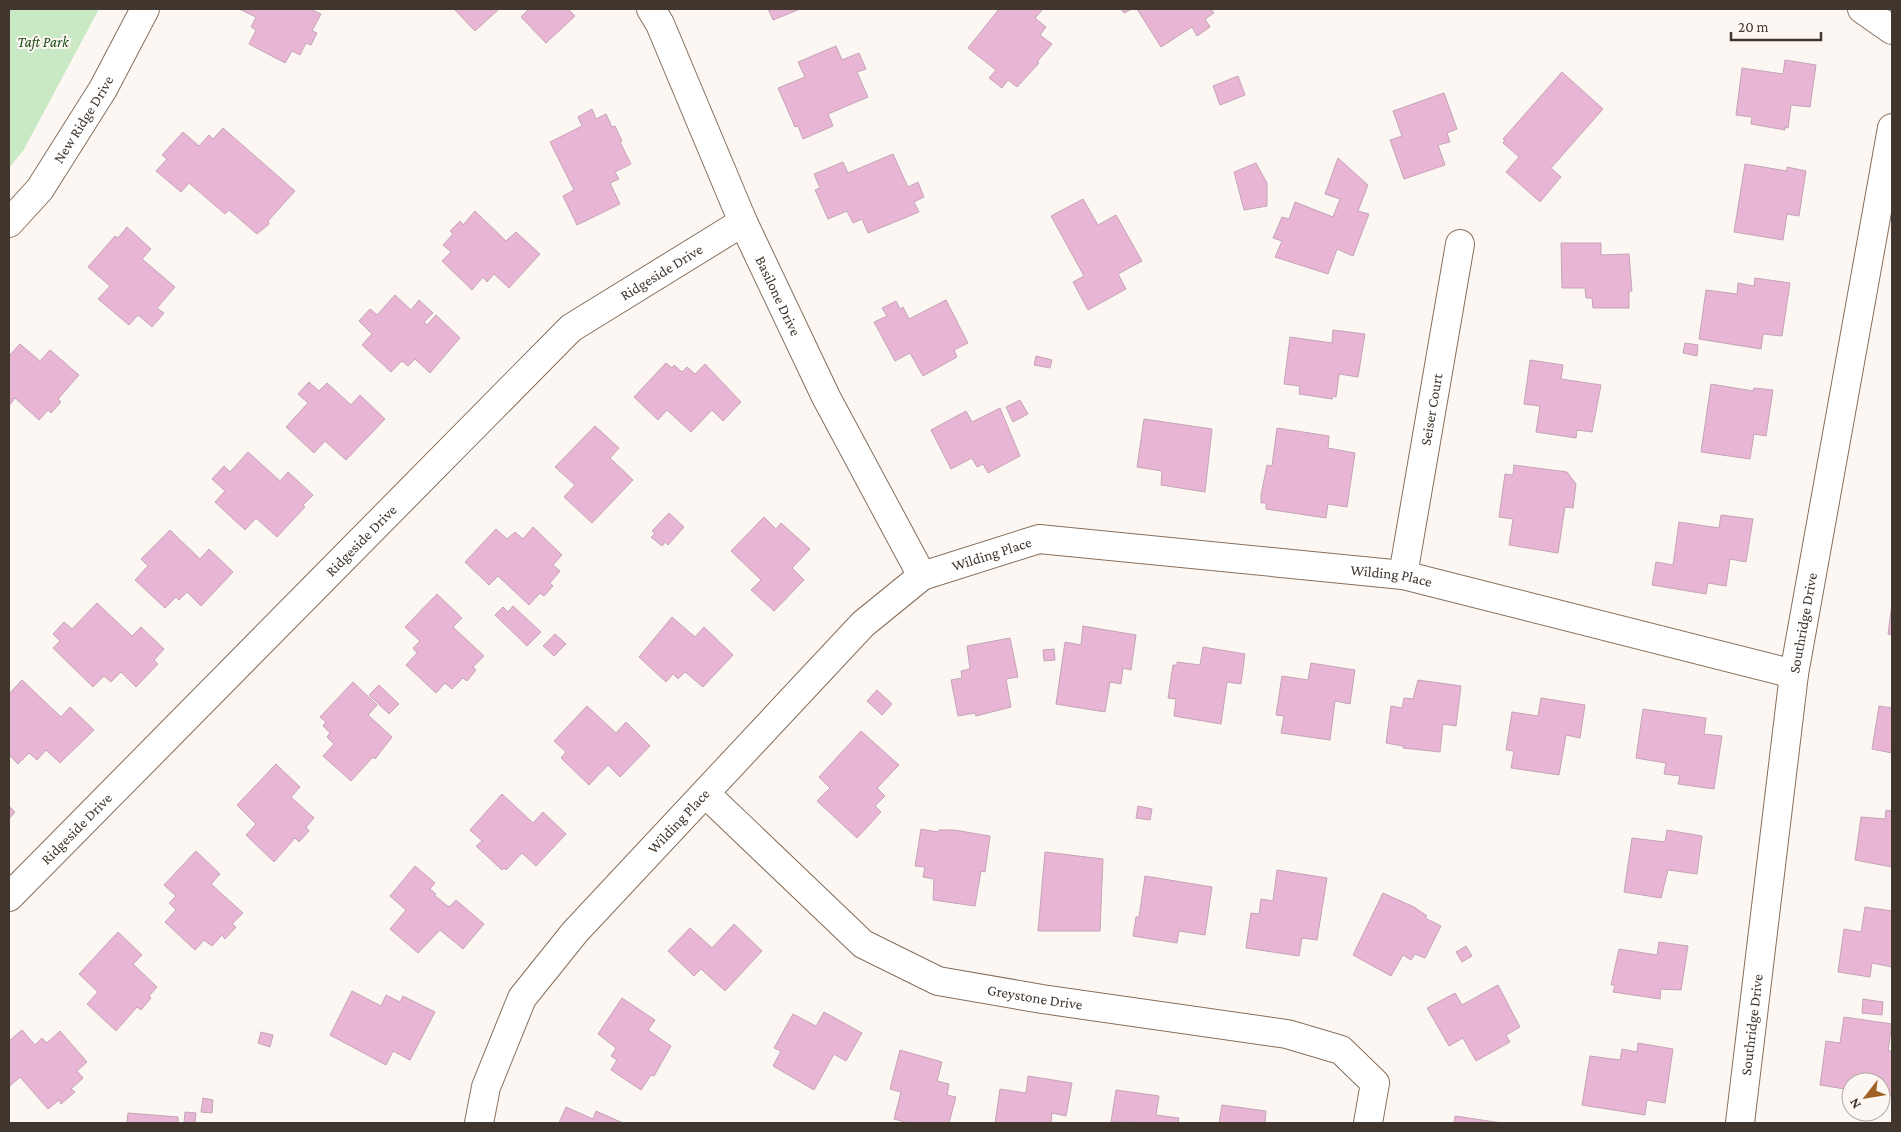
<svg xmlns="http://www.w3.org/2000/svg" width="1901" height="1132" font-family="'Crimson Pro',serif">
	<style>
		.green { fill: #c9e9c5 }
		.building { fill: #e9b5d4; stroke: #c3a5b6 }
		.lines { fill: none; stroke-linecap: round; stroke-linejoin: round }
		.minor-casing { stroke: #866f5b; stroke-width: 30 }
		.minor { stroke: #fff; stroke-width: 28 }
		.labels { text-anchor: middle; dominant-baseline: central; stroke-width: 4; stroke-linejoin: round; paint-order: stroke }
		.park-label { font-size: 15px; font-style: italic; fill: #174a12; stroke: #fdf7f3 }
		.street-label { font-size: 15px; fill: #40362d; stroke: #fdf7f3 }
	</style>
	<rect width="100%" height="100%" fill="#fdf7f3"/>
	<!-- green -->
	<polygon class="green" points="9,9 99,9 23,151 9,168"/>
	<!-- building -->
	<g class="building">
		<polygon points="239,9 310,9 321,14 312,31 317,33 311,45 306,43 300,55 292,51 285,63 249,44 256,30 251,27 256,17"/>
		<polygon points="454,9 499,9 475,31"/>
		<polygon points="529,9 568,9 575,16 546,43 521,17"/>
		<polygon points="768,9 800,9 773,20"/>
		<polygon points="999,9 1043,9 1035,18 1046,27 1040,35 1052,44 1037,62 1039,63 1017,87 1008,80 1002,88 989,78 996,70 968,48"/>
		<polygon points="1121,9 1132,9 1124,13"/>
		<polygon points="1137,9 1211,9 1214,13 1205,19 1210,27 1197,36 1192,27 1161,47"/>
		<polygon points="836,46 842,60 859,53 866,69 857,72 868,97 828,114 833,126 803,139 798,126 795,127 778,88 805,77 798,62"/>
		<polygon points="1785,60 1816,65 1810,107 1791,105 1788,128 1785,127 1785,130 1751,124 1752,117 1736,115 1742,68 1783,74"/>
		<polygon points="1562,72 1603,109 1551,168 1561,177 1540,202 1506,172 1519,157 1503,143 1505,140 1503,139"/>
		<polygon points="1238,76 1245,95 1220,105 1213,86"/>
		<polygon points="1444,93 1457,129 1447,133 1450,142 1438,145 1445,165 1404,179 1390,140 1402,136 1393,111"/>
		<polygon points="592,109 596,119 606,114 612,127 615,126 622,141 620,142 631,164 615,172 619,179 610,183 620,204 577,225 563,196 574,190 550,142 582,126 578,117"/>
		<polygon points="223,128 295,191 268,221 269,224 257,234 229,210 225,214 189,183 181,192 156,171 167,159 162,155 183,132 199,146 209,135 213,139"/>
		<polygon points="893,154 908,187 918,182 924,197 914,202 919,212 868,233 862,219 853,223 847,211 828,219 815,190 820,188 814,174 843,162 848,173"/>
		<polygon points="1338,158 1368,185 1358,211 1369,214 1353,256 1337,249 1328,274 1275,257 1282,241 1273,238 1282,217 1289,219 1295,202 1333,217 1340,199 1325,194"/>
		<polygon points="1256,163 1267,183 1267,206 1244,210 1234,172"/>
		<polygon points="1745,164 1787,171 1787,167 1806,171 1799,216 1787,214 1783,240 1734,232"/>
		<polygon points="1083,199 1098,225 1116,215 1142,261 1118,274 1126,289 1088,310 1073,282 1084,276 1051,216"/>
		<polygon points="475,211 506,241 516,232 540,254 509,288 494,274 487,282 483,277 472,290 442,261 451,252 443,245 453,234 450,231 460,221 463,225"/>
		<polygon points="127,227 151,249 142,259 175,287 157,308 164,313 152,327 138,315 129,325 98,299 110,286 88,267 115,236 118,238"/>
		<polygon points="1561,243 1601,243 1601,255 1629,254 1632,291 1629,291 1629,308 1593,308 1592,298 1586,298 1585,288 1562,288"/>
		<polygon points="1755,278 1790,283 1782,336 1763,334 1761,349 1699,339 1706,290 1737,294 1738,283 1754,286"/>
		<polygon points="395,295 411,310 419,300 433,313 424,322 427,325 436,315 460,338 430,373 415,359 408,366 402,361 391,372 362,345 372,334 359,321 370,309 377,315"/>
		<polygon points="946,300 968,343 954,350 957,357 923,376 910,353 895,361 874,322 887,316 882,308 896,301 900,309 903,307 909,319"/>
		<polygon points="1333,330 1365,334 1358,377 1339,374 1336,397 1333,396 1332,399 1299,394 1300,386 1284,384 1290,337 1332,343"/>
		<polygon points="1685,343 1698,345 1697,356 1683,353"/>
		<polygon points="20,344 40,361 50,350 79,375 58,399 61,402 51,413 48,410 39,420 15,398 9,406 9,356"/>
		<polygon points="1036,356 1052,360 1050,368 1034,365"/>
		<polygon points="1530,360 1563,365 1561,379 1601,385 1592,432 1577,430 1576,438 1536,432 1540,406 1524,404"/>
		<polygon points="666,363 672,368 674,365 682,372 687,367 695,374 705,364 741,402 723,421 712,410 691,432 667,410 658,420 634,397"/>
		<polygon points="309,382 319,391 327,383 351,405 360,395 385,419 346,460 325,441 314,453 286,427 308,403 298,394"/>
		<polygon points="1711,384 1753,391 1754,388 1773,390 1766,436 1754,434 1750,459 1701,452"/>
		<polygon points="1020,400 1028,414 1013,422 1006,407"/>
		<polygon points="1000,408 1020,456 988,473 983,464 977,467 972,458 951,469 931,430 966,411 972,422"/>
		<polygon points="1144,419 1212,429 1205,492 1161,485 1162,471 1137,467"/>
		<polygon points="595,426 619,448 610,458 633,480 592,523 564,497 575,485 555,467"/>
		<polygon points="1277,428 1329,436 1328,448 1355,453 1347,507 1328,504 1326,518 1266,509 1266,503 1261,503 1261,495 1267,465 1272,466"/>
		<polygon points="248,452 280,481 288,472 313,495 303,505 305,507 277,537 256,518 245,530 215,502 225,491 212,479 224,466 230,472"/>
		<polygon points="1514,465 1567,472 1576,484 1573,508 1565,507 1558,553 1509,545 1513,519 1499,517 1505,474 1513,475"/>
		<polygon points="669,513 684,527 668,545 665,542 662,546 651,537 655,534 652,531"/>
		<polygon points="1721,515 1753,519 1746,562 1730,559 1726,586 1708,583 1706,594 1652,585 1656,562 1673,565 1679,522 1719,528"/>
		<polygon points="764,517 776,529 781,523 810,549 792,568 804,580 774,611 751,590 761,580 731,551"/>
		<polygon points="533,527 562,555 553,565 560,571 550,583 553,586 544,596 540,593 529,605 498,576 489,585 465,562 496,529 507,539 515,532 523,539"/>
		<polygon points="170,530 200,559 209,549 233,572 201,606 187,592 179,600 176,597 165,608 135,580 148,566 141,559"/>
		<polygon points="437,594 462,618 453,627 484,656 473,667 476,670 467,681 463,678 452,689 445,683 436,693 406,665 417,653 413,648 420,641 405,627"/>
		<polygon points="97,603 132,636 141,627 164,649 154,660 158,664 136,687 121,672 111,682 104,676 93,687 53,648 60,641 53,634 64,622 72,629"/>
		<polygon points="1892,604 1892,635 1888,634"/>
		<polygon points="513,606 541,632 527,646 495,615 503,607 508,612"/>
		<polygon points="672,617 695,637 704,627 733,655 703,687 685,672 678,679 673,674 666,682 639,657"/>
		<polygon points="1083,626 1136,635 1131,670 1123,668 1121,684 1110,682 1105,712 1056,704 1065,642 1081,645"/>
		<polygon points="555,634 566,644 554,656 543,646"/>
		<polygon points="1010,638 1018,677 1006,679 1011,707 976,716 975,713 958,716 951,680 962,678 961,671 970,669 967,646"/>
		<polygon points="1203,647 1245,654 1241,684 1227,682 1221,724 1174,716 1176,699 1168,698 1173,665 1177,665 1177,662 1200,665"/>
		<polygon points="1054,649 1055,660 1044,661 1043,650"/>
		<polygon points="1311,663 1355,670 1350,704 1335,701 1330,740 1281,733 1284,716 1276,715 1282,676 1308,680"/>
		<polygon points="22,680 61,717 70,707 94,730 60,763 46,750 37,760 29,753 18,764 9,755 9,694"/>
		<polygon points="1418,680 1461,686 1456,726 1443,724 1440,752 1403,748 1403,746 1386,743 1391,706 1402,708 1404,698 1413,699"/>
		<polygon points="353,682 377,705 368,715 392,737 375,759 373,757 351,781 323,756 334,744 327,737 330,733 323,726 326,722 320,717"/>
		<polygon points="379,685 399,704 389,714 369,695"/>
		<polygon points="877,690 892,704 882,715 867,701"/>
		<polygon points="1541,698 1585,705 1580,738 1566,735 1559,775 1511,768 1514,751 1506,750 1512,712 1538,716"/>
		<polygon points="587,706 616,733 626,722 650,746 620,777 608,765 589,785 561,758 566,752 554,741"/>
		<polygon points="1879,706 1892,708 1892,753 1872,749"/>
		<polygon points="1643,709 1706,718 1704,734 1722,736 1714,789 1678,784 1680,776 1664,774 1666,763 1636,758"/>
		<polygon points="861,731 899,765 877,788 885,796 875,806 881,812 857,838 817,801 830,788 819,777"/>
		<polygon points="276,764 300,787 291,797 314,818 306,827 309,831 299,842 295,838 274,862 246,835 256,824 237,805"/>
		<polygon points="502,794 533,823 543,812 566,834 536,866 522,853 506,870 504,868 502,870 476,846 482,841 470,830"/>
		<polygon points="9,806 15,812 9,819"/>
		<polygon points="1138,806 1152,809 1150,820 1136,818"/>
		<polygon points="1886,810 1892,811 1892,867 1855,860 1861,817 1885,819"/>
		<polygon points="921,829 938,832 939,830 954,830 990,836 985,872 981,871 975,906 933,900 934,879 923,877 925,867 915,866"/>
		<polygon points="1667,830 1702,836 1697,874 1668,870 1661,898 1624,892 1632,838 1665,842"/>
		<polygon points="196,851 220,874 211,884 243,913 232,924 236,927 225,939 222,935 212,946 204,940 195,950 165,922 176,910 169,903 176,896 164,885"/>
		<polygon points="1045,852 1103,859 1100,931 1038,931"/>
		<polygon points="415,866 435,883 430,889 436,894 434,895 449,907 456,900 484,924 463,949 440,930 418,953 390,929 406,910 390,896"/>
		<polygon points="1277,870 1327,878 1317,940 1302,938 1299,956 1246,948 1251,913 1259,914 1261,899 1273,901"/>
		<polygon points="1145,876 1212,887 1205,935 1179,931 1177,943 1133,936 1136,917 1139,917"/>
		<polygon points="1383,893 1414,907 1427,916 1425,918 1441,926 1425,958 1415,954 1411,960 1403,955 1391,976 1353,955"/>
		<polygon points="1865,907 1892,911 1892,967 1872,963 1870,977 1838,972 1844,929 1861,932"/>
		<polygon points="734,924 762,951 725,991 701,969 694,976 668,951 690,928 712,948"/>
		<polygon points="118,932 142,955 133,964 157,987 149,996 151,998 141,1010 137,1007 116,1031 87,1004 98,992 79,974"/>
		<polygon points="1659,942 1688,946 1681,990 1661,989 1660,999 1613,992 1615,985 1611,985 1619,949 1657,955"/>
		<polygon points="1466,946 1472,956 1462,962 1456,952"/>
		<polygon points="1498,985 1520,1027 1506,1035 1510,1042 1476,1061 1463,1038 1449,1046 1427,1008 1455,993 1462,1005"/>
		<polygon points="352,991 381,1006 386,995 400,1002 403,996 435,1012 410,1060 393,1051 386,1065 330,1035"/>
		<polygon points="622,998 655,1020 648,1030 671,1046 654,1076 651,1075 641,1090 611,1070 617,1060 611,1056 616,1048 598,1034"/>
		<polygon points="1863,999 1883,1002 1882,1015 1862,1013"/>
		<polygon points="824,1012 862,1033 846,1061 834,1054 814,1090 773,1066 781,1051 774,1048 793,1014 816,1026"/>
		<polygon points="1844,1017 1892,1024 1888,1051 1892,1051 1892,1096 1881,1094 1881,1082 1851,1082 1851,1090 1820,1085 1826,1041 1840,1043"/>
		<polygon points="22,1030 35,1045 42,1038 47,1043 60,1031 87,1062 77,1071 83,1078 71,1089 75,1092 61,1104 59,1100 48,1109 20,1077 10,1086 9,1084 9,1041"/>
		<polygon points="261,1032 273,1035 270,1047 258,1043"/>
		<polygon points="1638,1043 1673,1049 1665,1103 1647,1100 1645,1115 1582,1105 1590,1056 1620,1060 1622,1049 1637,1052"/>
		<polygon points="900,1050 942,1062 937,1081 949,1084 947,1095 956,1097 949,1123 909,1123 894,1119 901,1092 890,1089"/>
		<polygon points="1028,1076 1072,1083 1066,1116 1052,1113 1051,1123 995,1123 1000,1089 1026,1093"/>
		<polygon points="1116,1090 1159,1096 1156,1115 1179,1118 1178,1122 1180,1123 1111,1122"/>
		<polygon points="203,1098 213,1100 212,1113 201,1112"/>
		<polygon points="1222,1105 1266,1111 1265,1123 1219,1123"/>
		<polygon points="566,1107 593,1119 596,1111 623,1123 559,1123"/>
		<polygon points="185,1112 196,1113 195,1123 184,1123"/>
		<polygon points="128,1113 178,1117 178,1123 127,1123"/>
		<polygon points="1455,1116 1502,1123 1454,1123"/>
	</g>
	<g class="lines">
		<defs>
			<g id="minor">
				<path id="s1" d="M651,9L660,24L743,222L826,397L922,576"/>
				<polyline points="1862,9 1892,30"/>
				<path id="s2" d="M9,223L40,189L103,89L145,9"/>
				<path id="s3" d="M1403,575L1460,244"/>
				<path id="s4" d="M706,794L863,944L938,981L1042,999L1287,1034L1341,1050L1375,1083L1368,1123"/>
				<path id="s5" d="M9,897L571,328L743,222"/>
				<path id="s6" d="M479,1123L486,1087L522,998L575,932L863,624L922,576L1039,539L1403,575L1794,674"/>
				<path id="s7" d="M1740,1123L1794,674L1892,128"/>
			</g>
		</defs>
		<!-- minor casing -->
		<use href="#minor" class="minor-casing"/>
		<!-- minor -->
		<use href="#minor" class="minor"/>
	</g>
	<g class="labels">
		<!-- park labels -->
		<g class="park-label">
			<text x="43" y="42">Taft Park</text>
		</g>
		<!-- street labels -->
		<g class="street-label">
			<text stroke="none"><textPath href="#s2" startOffset="128">New Ridge Drive</textPath></text>
			<text stroke="none"><textPath href="#s5" startOffset="906">Ridgeside Drive</textPath></text>
			<text stroke="none"><textPath href="#s1" startOffset="314">Basilone Drive</textPath></text>
			<text stroke="none"><textPath href="#s3" startOffset="168">Seiser Court</textPath></text>
			<text stroke="none"><textPath href="#s5" startOffset="501">Ridgeside Drive</textPath></text>
			<text stroke="none"><textPath href="#s6" startOffset="788">Wilding Place</textPath></text>
			<text stroke="none"><textPath href="#s6" startOffset="1192">Wilding Place</textPath></text>
			<text stroke="none"><textPath href="#s7" startOffset="504">Southridge Drive</textPath></text>
			<text stroke="none"><textPath href="#s6" startOffset="369">Wilding Place</textPath></text>
			<text stroke="none"><textPath href="#s5" startOffset="96">Ridgeside Drive</textPath></text>
			<text stroke="none"><textPath href="#s4" startOffset="399">Greystone Drive</textPath></text>
			<text stroke="none"><textPath href="#s7" startOffset="99">Southridge Drive</textPath></text>
		</g>
	</g>
	<!-- border -->
	<rect width="1901" height="1132" fill="none" stroke="#40362d" stroke-width="20"/>
	<!-- north arrow -->
	<g transform="translate(1866 1097) rotate(239)"><circle r="24" fill="#fdf7f3" stroke="#b1aaa4"/>
	<path d="M0-4L9 19L0 12L-9 19Z" fill="#a16228"/>
	<text y="-8" font-size="14" font-weight="bold" text-anchor="middle" fill="#40362d">N</text>
	</g>
	<!-- scale -->
	<path d="M1731 32v8h90v-8" fill="none" stroke="#40362d" stroke-width="2.5"/>
	<text x="1738" y="32" font-size="15" fill="#40362d" stroke="#fdf7f3" stroke-width="4" paint-order="stroke">20 m</text>
</svg>
